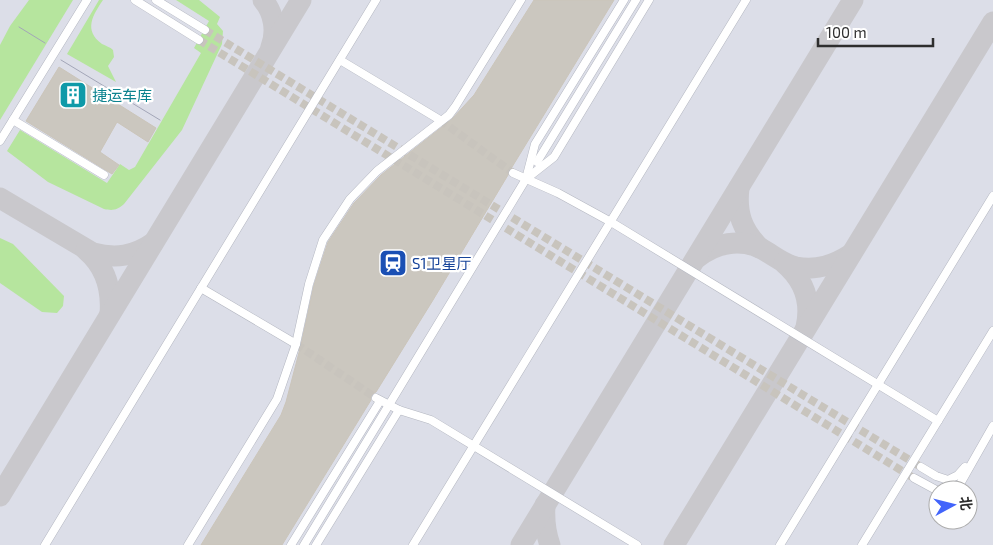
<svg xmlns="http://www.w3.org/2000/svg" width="993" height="545" font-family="'Exo 2','Noto Sans SC',sans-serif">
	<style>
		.airport { fill: #dcdee8; fill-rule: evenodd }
		.green { fill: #b6e59e }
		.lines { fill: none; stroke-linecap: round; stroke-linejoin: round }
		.taxiway { stroke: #c9c8cc; stroke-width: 21 }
		.building { fill: #cbc7bf; stroke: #cbc5ba }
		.minor-tunnel { stroke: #c8c4bd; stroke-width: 8; stroke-dasharray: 8 4; stroke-linecap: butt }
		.minor-casing { stroke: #b4b7c1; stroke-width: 9 }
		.minor { stroke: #fff; stroke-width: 8 }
		.tram { stroke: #a3a6b8; stroke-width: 1 }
		.labels { text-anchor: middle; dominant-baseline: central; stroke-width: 4.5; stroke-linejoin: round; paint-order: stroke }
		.culture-label { font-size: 15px; fill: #0d838f; stroke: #fff; text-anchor: start }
		.transit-label { font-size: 15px; fill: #164399; stroke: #fff; text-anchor: start }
	</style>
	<rect width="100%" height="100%" fill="#efe9e1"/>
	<!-- airport -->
	<path class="airport" d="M0,0H993V545H0ZM938,490H968V520H938Z"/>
	<!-- green -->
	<g class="green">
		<polygon points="29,0 73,0 0,120 0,45 10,26"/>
		<path d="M99,0H103C93,15 83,30 102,44C106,46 110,47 113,50L114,57L108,66L116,82L67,54Z"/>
		<path d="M176,0H199L220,17L217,24L223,31L222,44L182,130L124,204C117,210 113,211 104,209L48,182L7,151L20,130L107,183L120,164L129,170L135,167L201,53L194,48L209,21Z"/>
		<polygon points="0,238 13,244 64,296 63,306 57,313 42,312 0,283"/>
	</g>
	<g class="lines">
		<!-- taxiway -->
		<g class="taxiway">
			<path d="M263,0C274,13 277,31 271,47"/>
			<path d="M739,188C736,213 742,230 760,248"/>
			<path d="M0,198L93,253C116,259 134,256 153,243"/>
			<path d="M86,250C106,267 112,289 110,314"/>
			<path d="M697,258C715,243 740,238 762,249C773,255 783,264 796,267C817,271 834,265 851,254"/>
			<path d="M784,263C804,280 812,301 806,327"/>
			<polyline points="0,496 301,0"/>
			<path d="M545,505C544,520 545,531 550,545"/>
			<polyline points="521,545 853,0"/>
			<polyline points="674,545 993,22"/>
		</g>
	</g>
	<!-- building -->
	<g class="building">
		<polygon points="534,0 614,0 512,167 508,170 508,175 433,300 376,392 371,395 371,400 282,545 201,545 281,415 286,402 301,345 314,285 328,242 354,203 381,175 452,119 474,95"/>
		<polygon points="59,67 156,128 148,142 117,122 100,152 119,165 112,174 26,121"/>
	</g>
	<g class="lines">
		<!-- minor-tunnel -->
		<g class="minor-tunnel">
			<polyline points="205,30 921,467"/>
			<polyline points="199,40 912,477"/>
			<polyline points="440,120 513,173"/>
			<polyline points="296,344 376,398"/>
		</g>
		<defs>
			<g id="minor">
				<polyline points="135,0 199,40"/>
				<polyline points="156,0 205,30"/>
				<polyline points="340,60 440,120"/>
				<polyline points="13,120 104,175"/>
				<polyline points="0,141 87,0"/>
				<polyline points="537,162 636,0"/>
				<polyline points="513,173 558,193 611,222 938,421"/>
				<polyline points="526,179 554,157 649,0"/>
				<polyline points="201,288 296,344"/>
				<polyline points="376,398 399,410 431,420 637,545"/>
				<polyline points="921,467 936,476 948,480 958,475 965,467"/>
				<polyline points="914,478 938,491"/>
				<polyline points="952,490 960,484 993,426"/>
				<polyline points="45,545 376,0"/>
				<polyline points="188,545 277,399 296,344 309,284 323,240 350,199 377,171 449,115 455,107 521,0"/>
				<polyline points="291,545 380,401"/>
				<polyline points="304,545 526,179 535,144 624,0"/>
				<polyline points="316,545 399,410"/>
				<polyline points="413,545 746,0"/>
				<polyline points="780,545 993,196"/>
				<polyline points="862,545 993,331"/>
			</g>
		</defs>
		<!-- minor casing -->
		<use href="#minor" class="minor-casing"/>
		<!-- minor -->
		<use href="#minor" class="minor"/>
		<!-- tram -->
		<g class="tram">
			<polyline points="19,27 45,43"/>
			<polyline points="61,60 160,120"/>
		</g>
	</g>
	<!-- icons -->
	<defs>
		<symbol id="building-square" viewBox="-11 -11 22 22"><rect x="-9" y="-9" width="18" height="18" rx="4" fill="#0f9aa8" stroke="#fff"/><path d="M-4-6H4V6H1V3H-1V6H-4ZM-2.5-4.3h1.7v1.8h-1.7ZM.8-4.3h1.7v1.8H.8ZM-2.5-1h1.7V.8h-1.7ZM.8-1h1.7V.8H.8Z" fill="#fff"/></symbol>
		<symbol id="station-square" viewBox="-11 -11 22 22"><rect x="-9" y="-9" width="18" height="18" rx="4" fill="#1a4fb4" stroke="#fff"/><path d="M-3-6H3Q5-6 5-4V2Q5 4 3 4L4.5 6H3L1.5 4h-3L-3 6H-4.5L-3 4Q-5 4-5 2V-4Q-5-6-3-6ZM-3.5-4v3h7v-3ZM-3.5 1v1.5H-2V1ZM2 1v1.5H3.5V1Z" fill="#fff"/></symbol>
	</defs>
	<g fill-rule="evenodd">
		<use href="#building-square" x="57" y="79" width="32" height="32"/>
		<use href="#station-square" x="377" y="247" width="32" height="32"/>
	</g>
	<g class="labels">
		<!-- culture labels -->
		<g class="culture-label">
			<text x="92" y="95">捷运车库</text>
		</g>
		<!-- transit labels -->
		<g class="transit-label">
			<text x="412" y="263">S1卫星厅</text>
		</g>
	</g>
	<!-- north arrow -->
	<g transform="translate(953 505) rotate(83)"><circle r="24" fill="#ffffff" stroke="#ababab"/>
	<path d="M0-4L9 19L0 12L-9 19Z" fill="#4264fb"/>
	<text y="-8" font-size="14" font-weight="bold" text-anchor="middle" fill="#2e2e2e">北</text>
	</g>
	<!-- scale -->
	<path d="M818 38v8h115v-8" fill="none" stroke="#2e2e2e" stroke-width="2.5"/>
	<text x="826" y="38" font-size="15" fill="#2e2e2e" stroke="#ffffff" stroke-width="4" paint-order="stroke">100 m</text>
</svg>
